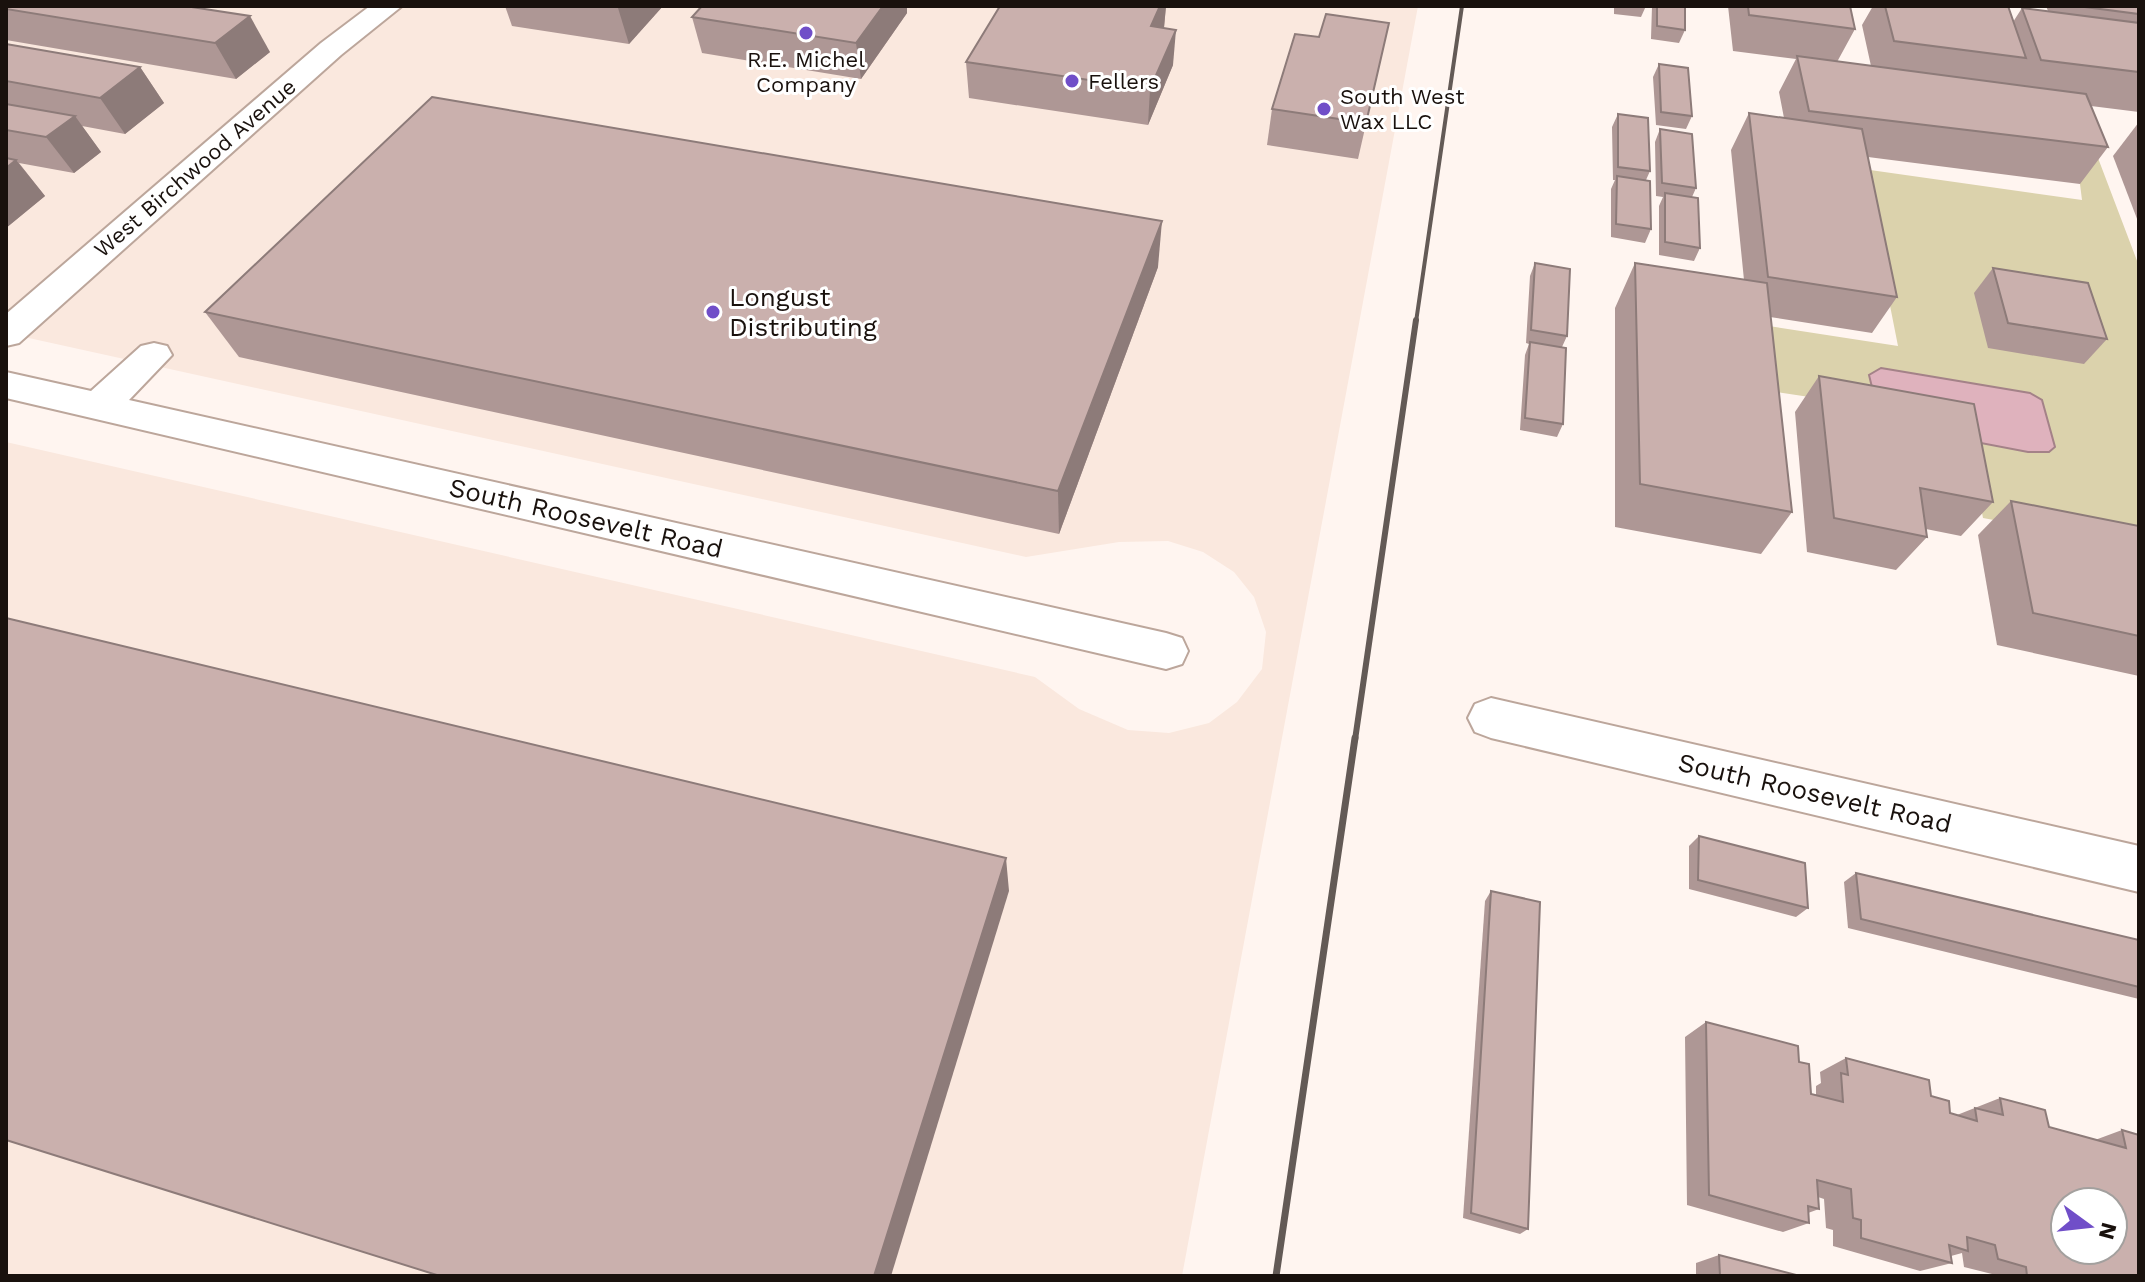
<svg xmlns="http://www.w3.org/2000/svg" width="2145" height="1282" font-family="'Work Sans',sans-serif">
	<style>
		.built { fill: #fae8de }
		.green { fill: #dbd2ac }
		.water { fill: #dfb2bd; stroke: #a48288; stroke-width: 2 }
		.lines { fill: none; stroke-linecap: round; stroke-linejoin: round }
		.minor-casing { stroke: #bca69b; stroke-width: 4 }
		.minor { fill: #fff; fill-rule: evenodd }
		.rail-far2 { stroke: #635a56; stroke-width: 4 }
		.rail-far1 { stroke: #635a56; stroke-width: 6 }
		.rail { stroke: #635a56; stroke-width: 7 }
		.wall { fill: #ae9795 }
		.shaded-wall { fill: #8d7b79 }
		.building { fill: #cab0ad; stroke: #8d7b79; stroke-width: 2; fill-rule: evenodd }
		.poi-dot { fill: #704ec8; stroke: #fff; stroke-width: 3 }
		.labels { text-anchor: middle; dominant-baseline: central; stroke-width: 6; stroke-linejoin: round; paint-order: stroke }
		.far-poi-label { font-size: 22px; fill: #19110d; stroke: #fff; text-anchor: start }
		.far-street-label { font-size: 22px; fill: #19110d; stroke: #fff }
		.poi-label { font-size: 26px; fill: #19110d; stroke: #fff; text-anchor: start }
		.street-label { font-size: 26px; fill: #19110d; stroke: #fff }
	</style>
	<rect width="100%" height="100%" fill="#fff5f0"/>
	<!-- built -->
	<polygon class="built" points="6,6 1418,6 1182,1276 6,1276 6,442 1035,677 1079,709 1128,730 1169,733 1209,723 1237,702 1262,669 1266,632 1254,597 1234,572 1203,552 1168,541 1119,542 1026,557 6,333"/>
	<!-- green -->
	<polygon class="green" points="2098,158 2139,266 2139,547 1983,518 1973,465 1869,406 1770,391 1769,326 1898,346 1863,169 2082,200 2080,184 2071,159"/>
	<!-- water -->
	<polygon class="water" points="1881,368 2030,393 2042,400 2055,447 2049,452 2028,452 1881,424 1869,375"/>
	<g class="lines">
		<defs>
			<g id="minor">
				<polygon points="370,6 402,6 341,55 19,343 6,346 6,314 321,43"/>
				<polygon points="154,343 167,346 172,355 129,400 1166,633 1182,638 1188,651 1182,664 1166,669 6,398 6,372 91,391 141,346"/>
				<polygon points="1491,698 2139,846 2139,892 1491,738 1475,732 1468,718 1475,704"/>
			</g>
		</defs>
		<!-- minor casing -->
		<use href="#minor" class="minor-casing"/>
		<!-- minor -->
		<use href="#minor" class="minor"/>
		<!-- rail-far2 -->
		<polyline class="rail-far2" points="1416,322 1462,6"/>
		<!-- rail-far1 -->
		<polyline class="rail-far1" points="1355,740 1416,320"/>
		<!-- rail -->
		<polyline class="rail" points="1276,1276 1355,738"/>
	</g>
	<!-- wall -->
	<g class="wall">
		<polygon points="6,6 270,52 236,79 6,40"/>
		<polygon points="505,6 663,6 629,44 512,26"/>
		<polygon points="702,6 907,6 907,13 861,79 702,53 692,17"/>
		<polygon points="1000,6 1166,6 1164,28 1173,65 1148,125 969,98 966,62"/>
		<polygon points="1614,6 1646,6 1641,17 1614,14"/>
		<polygon points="1652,6 1685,6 1685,30 1679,43 1651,39"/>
		<polygon points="1728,6 1850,6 1855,29 1837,62 1871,66 1862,25 1873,6 2008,6 2013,22 2022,8 2048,11 2046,6 2139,6 2139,112 2091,106 2108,147 2080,184 1868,157 1897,297 1872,333 1770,317 1792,512 1761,554 1615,527 1615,308 1635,263 1744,280 1731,150 1749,113 1784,118 1779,92 1796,59 1733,51"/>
		<polygon points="1389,23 1358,159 1267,145 1272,109 1319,37"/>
		<polygon points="6,44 140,67 164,103 125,134 82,126 101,152 74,173 19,163 45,196 6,228"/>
		<polygon points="1659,64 1692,116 1686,129 1656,125 1653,77"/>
		<polygon points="1618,114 1650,171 1646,180 1651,229 1645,243 1611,237 1611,189 1615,180 1613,180 1612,127"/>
		<polygon points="2139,122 2139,224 2113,156"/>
		<polygon points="1660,129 1696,188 1692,197 1700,248 1694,261 1659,255 1659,206 1663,197 1656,196 1655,142"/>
		<polygon points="1535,263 1567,336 1562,347 1563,424 1557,437 1520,430 1525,355 1529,344 1526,343 1530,276"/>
		<polygon points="1158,267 1059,534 239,357 205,312"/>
		<polygon points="1993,268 2107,339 2084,364 1988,348 1974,293"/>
		<polygon points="1819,376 1993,502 1961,536 1926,529 1927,537 1896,570 1807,552 1795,412"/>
		<polygon points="2011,501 2139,526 2139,676 1997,645 1978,535"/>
		<polygon points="1699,836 1808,908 1796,917 1689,889 1689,846"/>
		<polygon points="1856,873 2139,940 2139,999 1848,928 1844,882"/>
		<polygon points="1491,891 1528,1229 1520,1234 1463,1218 1485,901"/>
		<polygon points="1706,1022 1799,1062 1811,1094 1816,1095 1816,1086 1821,1083 1820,1072 1846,1058 1931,1096 1950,1113 1957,1115 2000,1098 2049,1127 2095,1140 2122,1130 2139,1135 2139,1276 1992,1276 1992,1274 1964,1267 1962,1253 1951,1256 1952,1263 1920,1271 1833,1246 1833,1230 1826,1228 1824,1199 1818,1197 1819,1209 1808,1213 1809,1223 1783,1232 1687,1205 1685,1037"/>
		<polygon points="1719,1255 1800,1276 1696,1276 1696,1263"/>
	</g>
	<!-- shaded-wall -->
	<g class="shaded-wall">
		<polygon points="620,6 663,6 629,44 618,8"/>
		<polygon points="883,6 907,6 907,13 861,79 856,43"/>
		<polygon points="1160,6 1166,6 1164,27 1149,62 1151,26"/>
		<polygon points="250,16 270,52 236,79 215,43"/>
		<polygon points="1176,30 1173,65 1148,125 1150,89"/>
		<polygon points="140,67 164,103 125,134 100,98"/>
		<polygon points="75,116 101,152 74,173 46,137"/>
		<polygon points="16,160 45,196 6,228 6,168"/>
		<polygon points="1162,221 1158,267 1059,534 1058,491"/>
		<polygon points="1006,858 1009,891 891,1276 874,1276"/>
	</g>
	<!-- building -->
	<g class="building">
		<polygon points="6,6 185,6 250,16 215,43 6,9"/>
		<polygon points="702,6 883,6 856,43 692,17"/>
		<polygon points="1000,6 1160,6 1151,26 1176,30 1150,89 966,62"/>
		<polygon points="1657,6 1685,6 1685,30 1657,26"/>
		<polygon points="1748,6 1850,6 1855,29 1749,15"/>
		<polygon points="1885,6 2008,6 2026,58 1894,41"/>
		<polygon points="2084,6 2139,6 2139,14 2085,7"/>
		<polygon points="2022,8 2139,23 2139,72 2041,60"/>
		<polygon points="1326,14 1389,23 1366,123 1272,109 1295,34 1319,37"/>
		<polygon points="6,44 140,67 100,98 6,81"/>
		<polygon points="1797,56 2086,94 2108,147 1809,111"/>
		<polygon points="1659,64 1688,68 1692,116 1661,112"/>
		<polygon points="432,97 1162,221 1058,491 205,312"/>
		<polygon points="6,104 75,116 46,137 6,130"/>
		<polygon points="1749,113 1862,129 1897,297 1768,277"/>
		<polygon points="1618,114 1648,118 1650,171 1618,167"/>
		<polygon points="1660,129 1692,134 1696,188 1662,183"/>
		<polygon points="6,158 16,160 6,168"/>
		<polygon points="1617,176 1650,181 1651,229 1616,224"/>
		<polygon points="1665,193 1698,198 1700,248 1665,242"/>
		<polygon points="1535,263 1570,269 1567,336 1531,330"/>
		<polygon points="1635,263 1767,283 1792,512 1640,484"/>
		<polygon points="1993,268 2088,283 2107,339 2008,323"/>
		<polygon points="1530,342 1566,348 1563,424 1525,418"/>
		<polygon points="1819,376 1974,404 1993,502 1920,488 1927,537 1834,518"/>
		<polygon points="2011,501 2139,526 2139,636 2033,613"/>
		<polygon points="6,618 1006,858 874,1276 440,1276 6,1140"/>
		<polygon points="1699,836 1805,863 1808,908 1698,880"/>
		<polygon points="1856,873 2139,940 2139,987 1861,919"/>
		<polygon points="1491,891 1540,902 1528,1229 1471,1213"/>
		<path d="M1706,1022L1798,1046L1799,1062L1809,1064L1811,1094L1843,1102L1841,1073L1848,1075L1846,1058L1929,1080L1931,1096L1949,1101L1950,1113L1977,1121L1975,1108L2003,1115L2000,1098L2045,1110L2049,1127L2126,1148L2122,1130L2139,1135V1276H2027L2026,1267L1998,1259L1995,1245L1967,1237L1968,1251L1949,1245L1952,1263L1861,1238V1220L1853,1218L1851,1189L1817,1180L1819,1209L1808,1206L1809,1223L1709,1195ZM2065,1202H2113V1250H2065Z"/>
		<polygon points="1719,1255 1800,1276 1720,1276"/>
	</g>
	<!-- markers -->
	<g class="poi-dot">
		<circle cx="806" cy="33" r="8"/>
		<circle cx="1072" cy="81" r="8"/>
		<circle cx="1324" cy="109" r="8"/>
		<circle cx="713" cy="312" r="8"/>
	</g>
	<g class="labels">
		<!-- far-poi labels -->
		<g class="far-poi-label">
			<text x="806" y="59" text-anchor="middle">R.E. Michel<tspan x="806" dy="25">Company</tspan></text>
			<text x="1088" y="81">Fellers</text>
			<text x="1340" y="96">South West<tspan x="1340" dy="25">Wax LLC</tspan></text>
		</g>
		<!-- far-street labels -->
		<g class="far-street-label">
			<text transform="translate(195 168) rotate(-41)">West Birchwood Avenue</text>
		</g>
		<!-- poi labels -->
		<g class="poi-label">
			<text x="729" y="297">Longust<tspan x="729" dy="30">Distributing</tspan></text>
		</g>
		<!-- street labels -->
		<g class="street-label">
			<text transform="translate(586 518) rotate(13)">South Roosevelt Road</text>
			<text transform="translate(1815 793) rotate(13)">South Roosevelt Road</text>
		</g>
	</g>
	<!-- border -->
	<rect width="2145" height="1282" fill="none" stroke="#19110d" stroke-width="16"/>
	<!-- north arrow -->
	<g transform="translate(2089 1226) rotate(105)"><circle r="38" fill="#ffffff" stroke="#a3a09e" stroke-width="2"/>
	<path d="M0-6L14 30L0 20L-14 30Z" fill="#704ec8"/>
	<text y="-12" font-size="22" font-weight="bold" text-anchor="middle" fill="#19110d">N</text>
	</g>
</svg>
